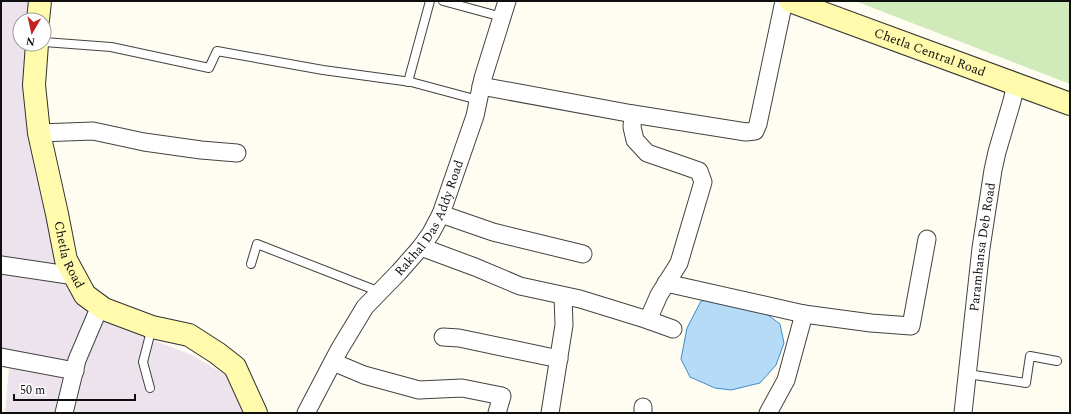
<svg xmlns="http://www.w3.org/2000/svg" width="1071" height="414" font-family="Spectral,serif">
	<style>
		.industrial { fill: #ede3ed }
		.green { fill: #d0ebb9 }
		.water { fill: #b5dbf7; stroke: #3a8dd0 }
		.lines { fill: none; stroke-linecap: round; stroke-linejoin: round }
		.lane-casing { stroke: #424242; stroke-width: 10 }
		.street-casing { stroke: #424242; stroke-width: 19 }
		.secondary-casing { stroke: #313131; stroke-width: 24 }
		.lane { stroke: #fff; stroke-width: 8 }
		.street { stroke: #fff; stroke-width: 17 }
		.secondary { stroke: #fffaac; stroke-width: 22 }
		.labels { text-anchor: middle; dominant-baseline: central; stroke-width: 4; stroke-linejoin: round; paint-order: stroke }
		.street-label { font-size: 13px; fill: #0f0f0f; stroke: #fff }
	</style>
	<rect width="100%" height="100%" fill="#fffdf1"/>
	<!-- industrial -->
	<g class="industrial">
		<polygon points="1,1 28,1 27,20 20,20 20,44 26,44 57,266 1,261"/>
		<polygon points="1,270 68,282 80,308 132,332 192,355 229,377 246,413 5,413 9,367 1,365"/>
	</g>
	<!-- green -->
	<polygon class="green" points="855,1 1070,1 1070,84"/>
	<!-- water -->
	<polygon class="water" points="724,298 756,306 780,324 784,343 776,365 760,383 731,390 715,388 690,377 681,359 687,328 701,301"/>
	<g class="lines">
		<defs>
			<g id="lane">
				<polyline points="443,1 502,17"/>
				<polyline points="44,42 111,47 209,68 217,51 323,70 411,82 478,100"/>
				<polyline points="408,82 430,1"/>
				<polyline points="251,264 257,244 380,292"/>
				<polyline points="968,374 1026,383 1030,356 1057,361"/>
				<polyline points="150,388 143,362 152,327"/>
			</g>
			<g id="street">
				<polyline points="481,86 633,114 746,132 755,131 758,124 784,1"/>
				<polyline points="633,114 632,127 635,140 647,153 699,171 703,182 679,263 659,295 648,320"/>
				<polyline points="39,133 93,131 144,142 201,150 237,153"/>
				<polyline points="441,214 493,232 583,254"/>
				<polyline points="421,247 475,267 520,286 580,299 648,320 673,329"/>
				<polyline points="1,265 75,276"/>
				<polyline points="666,283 804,314"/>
				<polyline points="443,337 459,338 559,359"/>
				<polyline points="1,357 75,371"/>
				<polyline points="333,362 364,375 419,390 462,388 502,396 497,413"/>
				<polyline points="643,407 643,413"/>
				<polyline points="64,413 77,360 100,306"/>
				<path id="s1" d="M306,413L339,350L365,307L399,272L421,247L431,233L441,214L475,116L483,78L507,1"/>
				<polyline points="550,413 564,325 563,296"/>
				<polyline points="768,413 786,380 804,314 871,323 911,326 927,239"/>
				<path id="s2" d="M963,413L981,248L993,170L997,152L1012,101L1016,84"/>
			</g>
			<g id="secondary">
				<path id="s3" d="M790,1L1070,104"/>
				<polyline points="38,20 40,1"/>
				<path id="s4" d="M37,44L34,85L39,133L57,214L66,260L85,295L104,309L152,327L189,335L217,353L235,367L256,413"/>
			</g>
		</defs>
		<!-- lane casing -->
		<use href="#lane" class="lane-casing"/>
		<!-- street casing -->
		<use href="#street" class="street-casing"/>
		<!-- secondary casing -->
		<use href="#secondary" class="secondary-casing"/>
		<!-- lane -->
		<use href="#lane" class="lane"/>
		<!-- street -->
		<use href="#street" class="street"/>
		<!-- secondary -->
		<use href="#secondary" class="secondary"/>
	</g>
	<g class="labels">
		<!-- street labels -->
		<g class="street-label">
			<text stroke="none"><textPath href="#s3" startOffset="149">Chetla Central Road</textPath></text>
			<text stroke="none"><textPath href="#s1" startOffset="233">Rakhal Das Addy Road</textPath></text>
			<text stroke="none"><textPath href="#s2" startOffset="167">Paramhansa Deb Road</textPath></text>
			<text stroke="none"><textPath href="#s4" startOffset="215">Chetla Road</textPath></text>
		</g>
	</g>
	<!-- border -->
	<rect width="1071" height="414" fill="none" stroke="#0f0f0f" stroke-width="4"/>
	<!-- north arrow -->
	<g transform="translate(32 32) rotate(189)"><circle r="19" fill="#ffffff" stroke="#9f9f9f"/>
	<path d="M0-3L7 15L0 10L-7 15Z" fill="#c22424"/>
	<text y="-6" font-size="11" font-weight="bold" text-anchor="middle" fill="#0f0f0f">N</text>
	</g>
	<!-- scale -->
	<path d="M14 394v6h121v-6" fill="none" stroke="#0f0f0f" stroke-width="2"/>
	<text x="20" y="394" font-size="12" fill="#0f0f0f" stroke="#ffffff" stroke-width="3" paint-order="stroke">50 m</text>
</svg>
